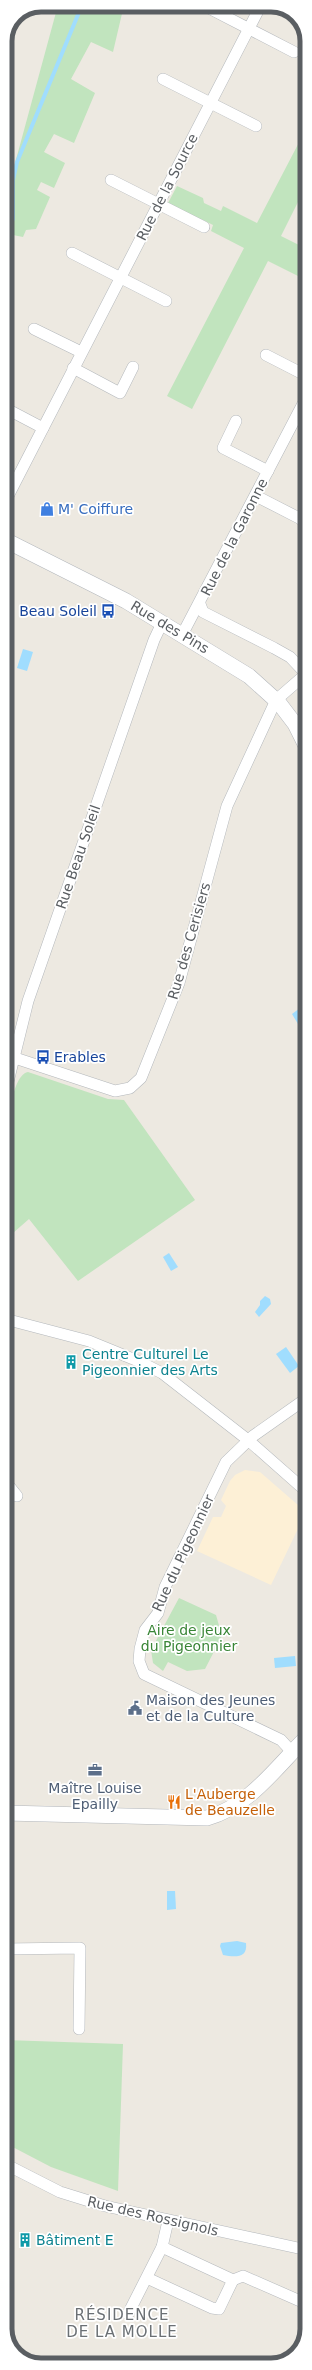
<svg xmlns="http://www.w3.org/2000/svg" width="312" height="2370" font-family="'DejaVu Sans',sans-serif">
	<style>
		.commercial { fill: #fdf0d6 }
		.green { fill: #c1e4be }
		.water { fill: #a0ddfe }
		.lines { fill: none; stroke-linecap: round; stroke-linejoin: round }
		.stream { stroke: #a0ddfe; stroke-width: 4 }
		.street-casing { stroke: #b4b8bc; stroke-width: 12 }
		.secondary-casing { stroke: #b3b7bc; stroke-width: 16 }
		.street { stroke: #fff; stroke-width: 11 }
		.secondary { stroke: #fff; stroke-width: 15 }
		.labels { text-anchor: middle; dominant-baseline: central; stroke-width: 3.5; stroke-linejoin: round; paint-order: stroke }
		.street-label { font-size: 14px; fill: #5a5e62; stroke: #fff }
		.shop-label { font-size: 14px; fill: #366cbe; stroke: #fff; text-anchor: start }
		.transit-label { font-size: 14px; fill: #164399; stroke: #fff; text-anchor: end }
		.culture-label { font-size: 14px; fill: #0d838f; stroke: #fff; text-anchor: start }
		.park-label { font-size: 14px; fill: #398536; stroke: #fff }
		.service-label { font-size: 14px; fill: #4e5e75; stroke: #fff; text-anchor: start }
		.food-label { font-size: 14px; fill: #c56008; stroke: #fff; text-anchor: start }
		.neighbourhood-label { font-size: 15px; letter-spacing: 1px; fill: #6b7074; stroke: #fff }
		.rim { fill: none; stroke: #5a5e62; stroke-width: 5 }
	</style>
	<rect width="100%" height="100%" fill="#ede9e1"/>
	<!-- commercial -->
	<polygon class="commercial" points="245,1470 260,1472 306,1512 271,1585 197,1551 213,1517 221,1517 226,1506 221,1500 230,1481 235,1475"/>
	<!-- green -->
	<g class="green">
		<polygon points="58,5 124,5 113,52 91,42 71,79 95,93 74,143 54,134 44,152 65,163 54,188 41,182 37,190 50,197 36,229 26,230 23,237 13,235 8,189"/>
		<polygon points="307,127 307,184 281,236 307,249 307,269 302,278 268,261 192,409 167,396 244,248 211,231 213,225 201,219 197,221 167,205 177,186 203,198 204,203 221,211 223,206 257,223"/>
		<path d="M28,1072L108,1099L124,1100L195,1200L78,1281L29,1219L5,1240C5,1212 0,1078 28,1072Z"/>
		<polygon points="179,1598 216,1615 222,1636 205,1669 187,1671 168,1662 163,1671 153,1663 151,1650"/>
		<polygon points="5,2040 123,2044 118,2191 51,2167 5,2143"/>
	</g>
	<!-- water -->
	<g class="water">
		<polygon points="23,649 33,652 27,671 17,668"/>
		<polygon points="300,1008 307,1020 307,1025 301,1029 292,1014"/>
		<polygon points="169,1253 178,1267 171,1271 163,1257"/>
		<polygon points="265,1296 270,1299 271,1304 259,1317 255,1312 260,1305 260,1301"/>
		<polygon points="286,1347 299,1366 290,1373 276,1354"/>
		<polygon points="295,1656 296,1666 275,1668 274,1658"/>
		<polygon points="167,1891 175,1891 176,1909 167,1910"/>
		<path d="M237,1941L246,1943C248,1959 234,1957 223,1955L220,1946L221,1943Z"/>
	</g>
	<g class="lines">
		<!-- stream -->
		<polyline class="stream" points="13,219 13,180 17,162 82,5"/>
		<defs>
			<g id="street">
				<polyline points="203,5 294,52"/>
				<polyline points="163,79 256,126"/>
				<polyline points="111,180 204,227"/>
				<polyline points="72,253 166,301"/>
				<polyline points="34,329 81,352"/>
				<polyline points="266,355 307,376"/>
				<polyline points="73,368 120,393 133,367"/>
				<polyline points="5,408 43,428"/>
				<polyline points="236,421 223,448 268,471"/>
				<polyline points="256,496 299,518 307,524"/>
				<polyline points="5,502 261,5"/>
				<polyline points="200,604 203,612 274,648 290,657 306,674"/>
				<polyline points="182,635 307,396"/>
				<polyline points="15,1058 115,1091 130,1088 141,1078 179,983 227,806 276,700 306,674"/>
				<polyline points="5,1094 28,1001 154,640 162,623"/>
				<polyline points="5,1319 89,1341 138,1361 162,1373 248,1440 307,1492"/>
				<polyline points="5,1481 17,1496"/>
				<polyline points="292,1752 281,1740 144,1674 139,1661 140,1649 145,1630 158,1613 165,1587 226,1462 253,1436 307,1398"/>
				<polyline points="5,1949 80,1948 79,2029"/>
				<polyline points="5,2164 60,2192 105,2206 307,2250"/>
				<polyline points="162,2247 233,2280 243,2276 307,2304"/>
				<polyline points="147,2278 212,2308 219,2309 233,2280"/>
				<polyline points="128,2314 162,2247 168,2221"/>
			</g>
			<g id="secondary">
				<polyline points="5,540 126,601 249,676 279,703 295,724 307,748"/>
				<path d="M5,1813L207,1818C250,1806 276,1767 307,1737"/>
			</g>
		</defs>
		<!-- street casing -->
		<use href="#street" class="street-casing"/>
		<!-- secondary casing -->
		<use href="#secondary" class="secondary-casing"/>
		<!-- street -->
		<use href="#street" class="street"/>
		<!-- secondary -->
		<use href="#secondary" class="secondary"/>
	</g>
	<!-- icons -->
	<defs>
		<symbol id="shop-bare" viewBox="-9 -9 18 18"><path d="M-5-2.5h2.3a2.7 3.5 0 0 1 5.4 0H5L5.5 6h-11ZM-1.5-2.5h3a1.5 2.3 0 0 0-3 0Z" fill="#3f7fe0" stroke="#fff" stroke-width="2.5" paint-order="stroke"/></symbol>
		<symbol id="bus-bare" viewBox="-9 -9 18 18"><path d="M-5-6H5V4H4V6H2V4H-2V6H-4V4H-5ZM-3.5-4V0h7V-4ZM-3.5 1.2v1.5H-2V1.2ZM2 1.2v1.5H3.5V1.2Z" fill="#1a4fb4" stroke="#fff" stroke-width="2.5" paint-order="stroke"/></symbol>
		<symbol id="building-bare" viewBox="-9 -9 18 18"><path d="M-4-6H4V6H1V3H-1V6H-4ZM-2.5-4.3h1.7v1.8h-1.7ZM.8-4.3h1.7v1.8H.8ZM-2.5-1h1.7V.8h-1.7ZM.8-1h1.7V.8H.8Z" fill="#0f9aa8" stroke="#fff" stroke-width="2.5" paint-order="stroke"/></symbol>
		<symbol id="civic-bare" viewBox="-9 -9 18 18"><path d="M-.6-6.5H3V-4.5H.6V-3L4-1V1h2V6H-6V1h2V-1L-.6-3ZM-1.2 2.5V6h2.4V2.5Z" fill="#5c6f8a" stroke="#fff" stroke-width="2.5" paint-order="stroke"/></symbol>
		<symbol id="office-bare" viewBox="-9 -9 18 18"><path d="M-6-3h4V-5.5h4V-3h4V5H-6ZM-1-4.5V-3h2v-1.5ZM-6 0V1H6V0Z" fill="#5c6f8a" stroke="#fff" stroke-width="2.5" paint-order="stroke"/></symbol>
		<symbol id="restaurant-bare" viewBox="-9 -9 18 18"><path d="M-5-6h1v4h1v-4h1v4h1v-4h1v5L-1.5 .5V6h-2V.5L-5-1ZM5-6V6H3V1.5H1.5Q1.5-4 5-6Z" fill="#e8710a" stroke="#fff" stroke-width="2.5" paint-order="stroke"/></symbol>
	</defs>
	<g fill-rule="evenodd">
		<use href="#shop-bare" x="37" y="499" width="20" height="20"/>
		<use href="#bus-bare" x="98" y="601" width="20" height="20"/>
		<use href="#bus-bare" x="33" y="1047" width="20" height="20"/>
		<use href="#building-bare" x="61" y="1352" width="20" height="20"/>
		<use href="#civic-bare" x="125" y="1698" width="20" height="20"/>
		<use href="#office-bare" x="85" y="1760" width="20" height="20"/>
		<use href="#restaurant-bare" x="164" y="1792" width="20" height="20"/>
		<use href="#building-bare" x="15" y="2230" width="20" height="20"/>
	</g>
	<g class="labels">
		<!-- street labels -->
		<g class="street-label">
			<text transform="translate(167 187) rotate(-63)">Rue de la Source</text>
			<text transform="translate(234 537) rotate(-63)">Rue de la Garonne</text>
			<text transform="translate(170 627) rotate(31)">Rue des Pins</text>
			<text transform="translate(78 857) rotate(-71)">Rue Beau Soleil</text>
			<text transform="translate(189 941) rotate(-74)">Rue des Cerisiers</text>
			<text transform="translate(183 1553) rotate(-65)">Rue du Pigeonnier</text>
			<text transform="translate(153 2216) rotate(13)">Rue des Rossignols</text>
		</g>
		<!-- shop labels -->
		<g class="shop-label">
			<text x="58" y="509">M' Coiffure</text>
		</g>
		<!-- transit labels -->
		<g class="transit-label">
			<text x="97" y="611">Beau Soleil</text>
			<text x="54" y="1057" text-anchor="start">Erables</text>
		</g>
		<!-- culture labels -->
		<g class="culture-label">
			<text x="82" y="1354">Centre Culturel Le<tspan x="82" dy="16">Pigeonnier des Arts</tspan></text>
			<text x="36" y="2240">Bâtiment E</text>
		</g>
		<!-- park labels -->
		<g class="park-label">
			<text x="189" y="1630">Aire de jeux<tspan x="189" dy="16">du Pigeonnier</tspan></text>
		</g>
		<!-- service labels -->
		<g class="service-label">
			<text x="146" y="1700">Maison des Jeunes<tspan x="146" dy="16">et de la Culture</tspan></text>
			<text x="95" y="1788" text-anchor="middle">Maître Louise<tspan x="95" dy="16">Epailly</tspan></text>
		</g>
		<!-- food labels -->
		<g class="food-label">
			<text x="185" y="1794">L'Auberge<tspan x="185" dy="16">de Beauzelle</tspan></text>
		</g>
		<!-- neighbourhood labels -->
		<g class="neighbourhood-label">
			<text x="122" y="2315">RÉSIDENCE<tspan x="122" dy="17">DE LA MOLLE</tspan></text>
		</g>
	</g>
	<!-- crop -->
	<path d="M0 0H312V2370H0ZM41 12H271A29 29 0 0 1 300 41V2329A29 29 0 0 1 271 2358H41A29 29 0 0 1 12 2329V41A29 29 0 0 1 41 12Z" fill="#fff" fill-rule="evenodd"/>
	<path class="rim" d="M41 12H271A29 29 0 0 1 300 41V2329A29 29 0 0 1 271 2358H41A29 29 0 0 1 12 2329V41A29 29 0 0 1 41 12Z"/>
</svg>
